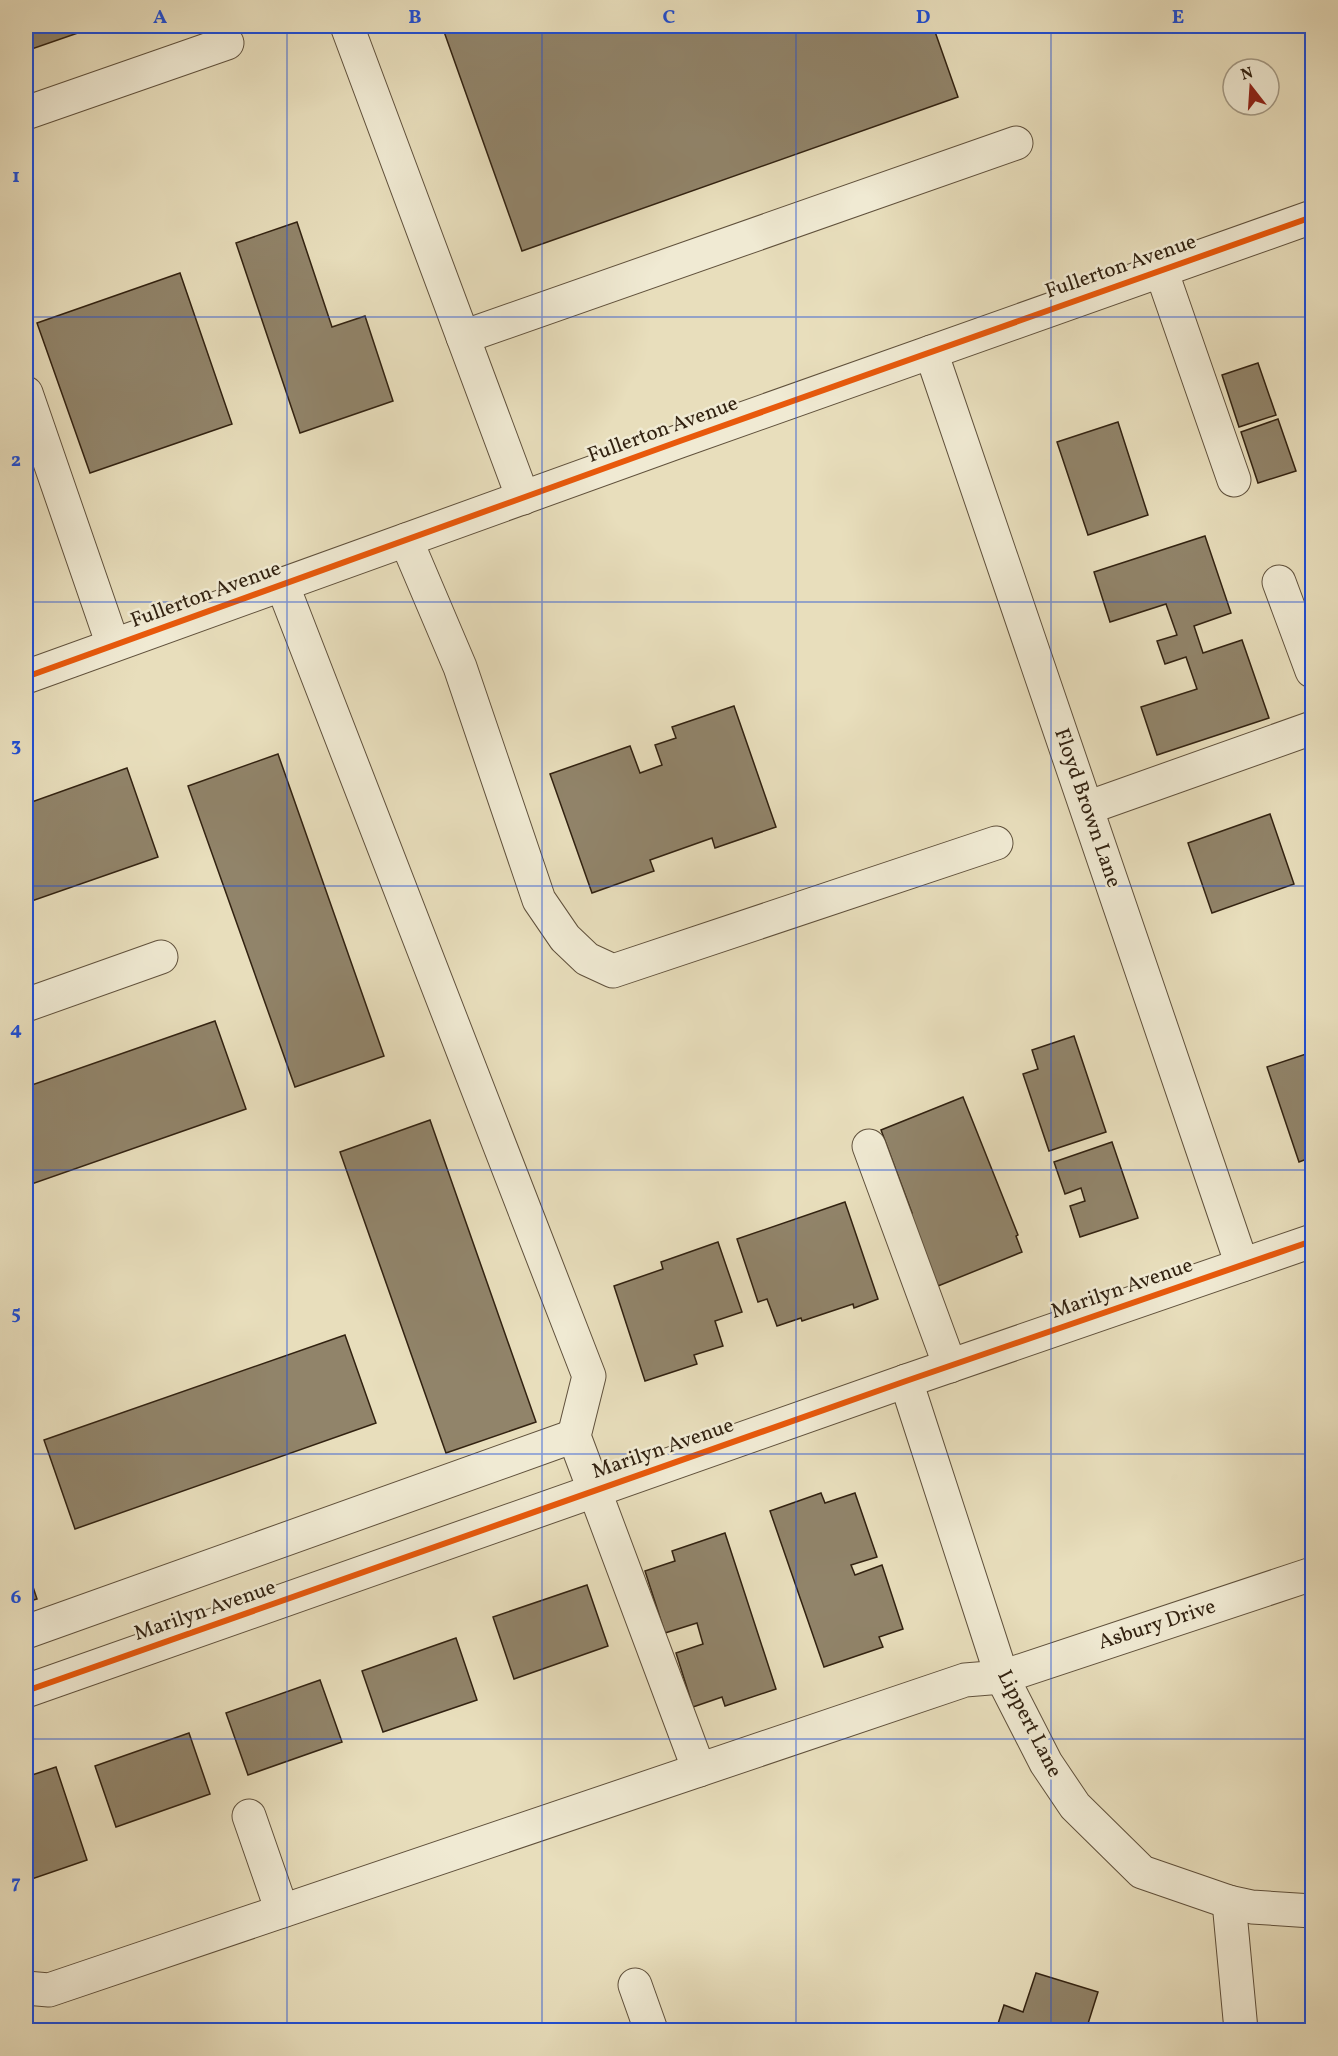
<svg xmlns="http://www.w3.org/2000/svg" width="1338" height="2056" font-family="Vollkorn,serif">
	<style>
		.building { fill: #91846a; stroke: #322211; stroke-width: 1.5 }
		.lines { fill: none; stroke-linecap: round; stroke-linejoin: round }
		.minor-casing { stroke: #60513c; stroke-width: 35 }
		.minor { stroke: #f0ead3; stroke-width: 33 }
		.cycleway-casing { stroke: #f0ead3; stroke-width: 10 }
		.cycleway { stroke: #e8590c; stroke-width: 6 }
		.grid { fill: none; stroke: #1d4ed8; stroke-width: 1.5; stroke-opacity: 0.55 }
		.labels { text-anchor: middle; dominant-baseline: central; stroke-width: 5; stroke-linejoin: round; paint-order: stroke }
		.street-label { font-size: 21px; fill: #322211; stroke: #f0ead3 }
		.neatline { fill: none; stroke: #1d4ed8; stroke-width: 2 }
		.grid-label { font-size: 20px; text-anchor: middle; font-weight: bold; fill: #1d4ed8 }
	</style>
	<rect width="100%" height="100%" fill="#e8debc"/>
	<filter id="stains"><feTurbulence type="fractalNoise" baseFrequency=".00333" numOctaves="4"/><feColorMatrix values="0 0 0 0 .2 0 0 0 0 .09 0 0 0 0 .02 0 0 0 .5 -.17"/></filter>
	<radialGradient id="worn" r=".72"><stop offset=".6" stop-color="#630" stop-opacity="0"/><stop offset="1" stop-color="#630" stop-opacity=".3"/></radialGradient>
	<!-- building -->
	<g class="building">
		<polygon points="26,26 98,26 26,51"/>
		<polygon points="442,26 933,26 958,97 522,251"/>
		<polygon points="297,222 332,327 365,316 393,401 300,433 236,243"/>
		<polygon points="180,273 232,424 90,473 37,323"/>
		<polygon points="1258,363 1276,415 1239,427 1222,375"/>
		<polygon points="1278,419 1296,471 1258,483 1241,432"/>
		<polygon points="1118,422 1148,515 1088,535 1057,442"/>
		<polygon points="1205,536 1231,613 1194,626 1203,653 1242,640 1269,718 1157,755 1141,707 1197,689 1186,657 1165,664 1157,641 1177,635 1166,604 1110,622 1094,572"/>
		<polygon points="734,706 776,827 715,848 712,838 650,860 654,871 592,893 550,774 630,746 640,773 662,765 655,745 676,738 672,727"/>
		<polygon points="278,754 384,1056 295,1087 188,786"/>
		<polygon points="127,768 158,857 26,903 26,804"/>
		<polygon points="1270,814 1294,884 1212,913 1188,843"/>
		<polygon points="215,1021 246,1109 26,1186 26,1087"/>
		<polygon points="1074,1036 1106,1132 1049,1151 1023,1074 1038,1069 1032,1050"/>
		<polygon points="1312,1052 1312,1157 1299,1162 1267,1067"/>
		<polygon points="963,1097 1018,1235 1016,1236 1022,1252 938,1286 909,1214 912,1213 881,1130"/>
		<polygon points="430,1120 536,1422 446,1453 340,1152"/>
		<polygon points="1112,1142 1138,1218 1080,1237 1070,1206 1085,1201 1081,1188 1065,1194 1054,1162"/>
		<polygon points="845,1202 878,1299 854,1308 853,1304 802,1321 801,1318 777,1326 767,1299 758,1302 737,1239"/>
		<polygon points="718,1242 742,1312 715,1321 723,1346 694,1355 697,1364 645,1381 614,1286 663,1269 661,1262"/>
		<polygon points="345,1335 376,1423 75,1529 44,1440"/>
		<polygon points="821,1493 825,1503 855,1493 877,1557 851,1565 855,1575 882,1565 903,1629 879,1637 883,1647 824,1667 770,1511"/>
		<polygon points="725,1533 776,1689 725,1706 722,1697 693,1707 676,1653 703,1644 697,1623 665,1633 645,1571 675,1561 672,1551"/>
		<polygon points="26,1566 37,1599 26,1602"/>
		<polygon points="587,1585 608,1646 514,1679 493,1617"/>
		<polygon points="456,1638 477,1700 383,1732 362,1671"/>
		<polygon points="320,1680 342,1742 248,1775 226,1713"/>
		<polygon points="189,1733 210,1794 116,1827 95,1766"/>
		<polygon points="56,1767 87,1860 26,1881 26,1777"/>
		<polygon points="1036,1973 1098,1992 1086,2030 996,2030 1004,2005 1023,2012"/>
	</g>
	<g class="lines">
		<defs>
			<g id="minor">
				<polyline points="347,26 523,498"/>
				<polyline points="26,113 227,43"/>
				<polyline points="1161,270 1234,480"/>
				<polyline points="463,337 1016,143"/>
				<polyline points="931,352 1242,1265"/>
				<polyline points="26,393 113,645"/>
				<polyline points="406,540 460,667 539,900 565,938 587,959 613,971 996,843"/>
				<polyline points="1279,582 1312,671"/>
				<polyline points="282,584 589,1376 574,1436 699,1770"/>
				<polyline points="26,677 680,441 1312,217"/>
				<polyline points="1087,808 1312,728"/>
				<polyline points="26,1005 161,957"/>
				<polyline points="869,1146 950,1366"/>
				<polyline points="906,1381 1002,1677 1046,1763 1075,1806 1142,1872 1229,1902 1252,1907 1312,1911"/>
				<polyline points="26,1632 574,1436"/>
				<polyline points="26,1691 906,1381 1312,1241"/>
				<polyline points="249,1816 282,1911"/>
				<polyline points="1229,1902 1241,2030"/>
				<polyline points="635,1985 651,2030"/>
				<polyline points="26,1988 49,1990 965,1680 1002,1677 1312,1574"/>
			</g>
		</defs>
		<!-- minor casing -->
		<use href="#minor" class="minor-casing"/>
		<!-- minor -->
		<use href="#minor" class="minor"/>
		<defs>
			<g id="cycleway">
				<polyline points="26,677 680,441 1312,217"/>
				<polyline points="26,1691 906,1381 1312,1241"/>
			</g>
		</defs>
		<!-- cycleway casing -->
		<use href="#cycleway" class="cycleway-casing"/>
		<!-- cycleway -->
		<use href="#cycleway" class="cycleway"/>
	</g>
	<!-- grid -->
	<path class="grid" d="M287,26V2030M542,26V2030M796,26V2030M1051,26V2030M26,317H1312M26,602H1312M26,886H1312M26,1170H1312M26,1454H1312M26,1739H1312"/>
	<g class="labels">
		<!-- street labels -->
		<g class="street-label">
			<text transform="translate(1121 267) rotate(-19)">Fullerton Avenue</text>
			<text transform="translate(663 430) rotate(-20)">Fullerton Avenue</text>
			<text transform="translate(206 595) rotate(-20)">Fullerton Avenue</text>
			<text transform="translate(1087 808) rotate(71)">Floyd Brown Lane</text>
			<text transform="translate(1122 1289) rotate(-19)">Marilyn Avenue</text>
			<text transform="translate(663 1449) rotate(-19)">Marilyn Avenue</text>
			<text transform="translate(205 1611) rotate(-19)">Marilyn Avenue</text>
			<text transform="translate(1157 1625) rotate(-18)">Asbury Drive</text>
			<text transform="translate(1029 1724) rotate(63)">Lippert Lane</text>
		</g>
	</g>
	<!-- margin -->
	<rect width="1338" height="2056" fill="none" stroke="#e8debc" stroke-width="66"/>
	<!-- north arrow -->
	<g transform="translate(1251 87) rotate(343)"><circle r="28" fill="#f0ead3" stroke="#a49a85" stroke-width="1.5"/>
	<path d="M0-4.5L10 22L0 15L-10 22Z" fill="#8f2418"/>
	<text y="-9" font-size="16" font-weight="bold" text-anchor="middle" fill="#322211">N</text>
	</g>
	<rect x="33" y="33" width="1272" height="1990" class="neatline"/>
	<g class="grid-label">
		<text x="160" y="23">A</text>
		<text x="415" y="23">B</text>
		<text x="669" y="23">C</text>
		<text x="923" y="23">D</text>
		<text x="1178" y="23">E</text>
		<text x="16" y="182">1</text>
		<text x="16" y="466">2</text>
		<text x="16" y="751">3</text>
		<text x="16" y="1035">4</text>
		<text x="16" y="1319">5</text>
		<text x="16" y="1603">6</text>
		<text x="16" y="1888">7</text>
	</g>
	<rect width="100%" height="100%" filter="url(#stains)"/>
	<rect width="100%" height="100%" fill="url(#worn)"/>
</svg>
